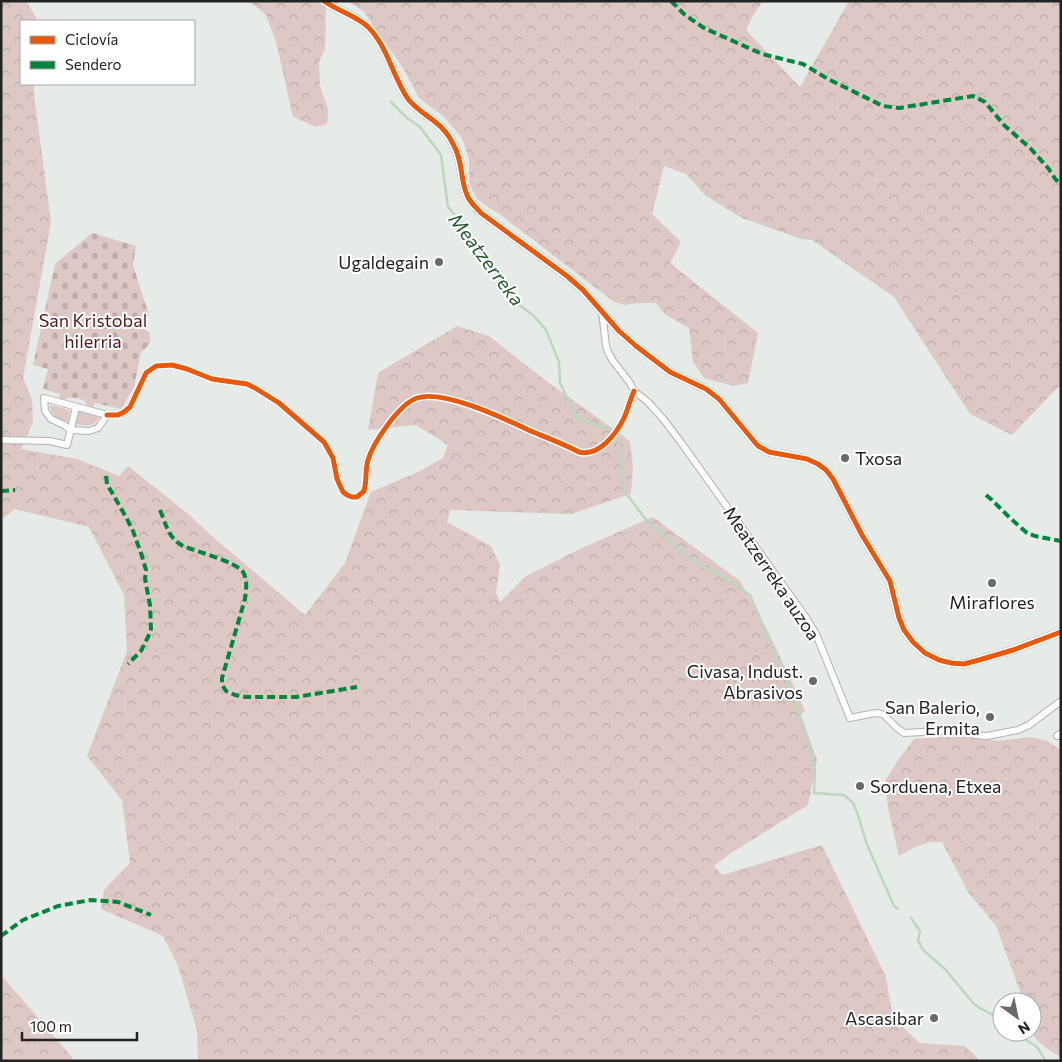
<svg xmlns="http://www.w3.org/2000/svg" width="1062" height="1062" font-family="Commissioner,sans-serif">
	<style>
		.green { fill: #ddc8c5 }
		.forest { fill: url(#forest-crowns) }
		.cemetery { fill: url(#cemetery-stones) }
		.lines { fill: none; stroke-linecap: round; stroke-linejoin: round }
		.stream { stroke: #bbd7be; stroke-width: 2.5 }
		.minor-casing { stroke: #b0b3b0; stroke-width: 8 }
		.tertiary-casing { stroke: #b0b3b0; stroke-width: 9 }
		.minor { stroke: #fbfcfb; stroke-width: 6 }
		.tertiary { stroke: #fbfcfb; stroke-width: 8 }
		.quiet { stroke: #00873e; stroke-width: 4; stroke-dasharray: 8 4; stroke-linecap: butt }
		.cycleway-casing { stroke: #fff; stroke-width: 8 }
		.cycleway { stroke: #e8590c; stroke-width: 5 }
		.poi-dot { fill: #676a67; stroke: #fff; stroke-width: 2 }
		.labels { text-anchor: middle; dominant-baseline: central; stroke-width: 4; stroke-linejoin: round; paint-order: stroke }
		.poi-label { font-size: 18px; fill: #222422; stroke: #fff; text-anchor: end }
		.park-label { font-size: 18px; fill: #58191d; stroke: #fff }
		.street-label { font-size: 18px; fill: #222422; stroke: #fff }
		.water-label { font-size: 19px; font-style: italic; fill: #22582b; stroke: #fff }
	</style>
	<defs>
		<pattern id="forest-crowns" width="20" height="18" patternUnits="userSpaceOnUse" patternTransform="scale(1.25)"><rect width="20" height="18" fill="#ddc8c5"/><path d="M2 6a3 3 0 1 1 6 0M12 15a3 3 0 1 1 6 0" fill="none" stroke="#bdaca9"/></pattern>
		<pattern id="cemetery-stones" width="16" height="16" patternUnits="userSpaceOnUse" patternTransform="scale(1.25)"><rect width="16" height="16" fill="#ddc8c5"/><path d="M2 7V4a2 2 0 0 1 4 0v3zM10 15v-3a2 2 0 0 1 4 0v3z" fill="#bdaca9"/></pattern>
	</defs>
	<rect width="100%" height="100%" fill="#e6ebe7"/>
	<!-- green -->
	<g class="green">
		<path d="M50,405L70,410L68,422C57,417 51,417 50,405Z"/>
		<path d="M79,411L99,417C94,428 85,426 76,424Z"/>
	</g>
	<!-- forest -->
	<g class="forest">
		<polygon points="1,1 26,1 36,17 36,21 21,21 21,84 34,84 34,95 51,222 23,378 32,399 33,422 21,449 77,459 119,476 128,466 187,513 213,537 305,615 345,563 371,492 418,472 443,458 448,445 416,425 368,430 378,373 457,326 489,336 549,383 630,441 633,467 631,494 571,514 450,510 447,522 491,546 500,565 496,593 500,602 526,576 582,548 653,517 740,581 770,635 805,711 801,715 817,760 808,805 731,853 714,866 722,875 822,845 886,977 893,1018 920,1043 965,1046 980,1061 198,1061 197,1030 178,966 163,936 101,909 104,890 130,863 122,800 87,756 127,651 124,595 89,527 15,509 1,520"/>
		<polygon points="249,1 318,1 326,8 325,49 319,62 320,86 328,109 327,124 316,127 293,117 276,42 266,15"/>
		<polygon points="348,1 763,1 754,14 746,30 800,87 849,1 1061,1 1061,384 1012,435 970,414 894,297 812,240 801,239 742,218 706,196 686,174 664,166 652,214 681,242 670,263 758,333 748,383 733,386 704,378 693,362 689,328 664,314 656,303 639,303 624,305 613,301 502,216 478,200 470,186 469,171 469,159 462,138 443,116 419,98 405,71 364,12"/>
		<path d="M957,736L998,741L1031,737L1047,741L1061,750V1057C1052,1052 1034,1041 1032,1032V1002H1024L996,926L968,892L942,842C924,841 914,847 899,856L888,808L885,781L898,760L914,739Z"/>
		<polygon points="1,975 72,1057 73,1061 1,1061"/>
	</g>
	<!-- cemetery -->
	<path class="cemetery" d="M92,233L136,246L133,265L149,315L145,330L149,332C153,342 148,347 141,352L134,387L121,409L95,403L93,407L88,406C84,398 76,397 68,398L65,400L59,399L60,394L43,389L48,369L33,365L55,264Z"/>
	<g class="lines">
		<!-- stream -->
		<g class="stream">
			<polyline points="391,102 407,118 420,127 441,155 448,207 461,222 500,276 517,303 535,317 546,330 559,362 560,383 571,406 579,419 609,429"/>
			<polyline points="617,438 620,445 623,489 646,520 688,557 727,580 750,595 783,672 805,731 815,769 814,793 844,795 853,803 858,815 866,842 894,906 898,909"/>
			<polyline points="911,918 920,931 918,940 923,950 945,969 974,1004 980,1008 1002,1020"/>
			<polyline points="1016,1032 1023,1038 1037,1047 1046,1061"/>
		</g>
		<defs>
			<g id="minor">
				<polyline points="602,311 606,346 608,352 613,361 630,383 634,391 648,402 664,420 680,441 805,616 816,634 850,718 870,714 878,713 884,715 897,728 904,733 958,730 966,728 974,735 987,736 1018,730 1029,725 1061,701"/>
				<polygon points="44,398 107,415 98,428 89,431 71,430 64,425 51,419 45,411"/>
				<path d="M107,415H118L124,412L130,407L146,373L156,366L172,365L187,369L212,379L247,384L255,388L279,403L324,442L333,458L337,479L343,492L347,495L352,497H357L364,491C367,481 365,470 368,460C373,443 399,404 417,398C444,389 507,420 533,432C548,438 564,444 579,452C599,457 616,434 624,418C628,409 630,400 634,391"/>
				<polyline points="1,440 50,441 67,445 76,407"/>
				<polyline points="1057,736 1061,733"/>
			</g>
			<path id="tertiary" d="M324,1C338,11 354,15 367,26C388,46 392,76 408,99C415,108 425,114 434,121C442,127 449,135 453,144C463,160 460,179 467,195C470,203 476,207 481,213L567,276L583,290L619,331L636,346L670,372L706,389L719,399L758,446L769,452L807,459L818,464L826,470L833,479L862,535L890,581L899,618L904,630L913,642L925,653L939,660L951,663L964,664L979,660L1013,650L1061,632"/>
		</defs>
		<!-- minor casing -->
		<use href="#minor" class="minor-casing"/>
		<!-- tertiary casing -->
		<use href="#tertiary" class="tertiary-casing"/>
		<!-- minor -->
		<use href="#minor" class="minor"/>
		<!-- tertiary -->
		<use href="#tertiary" class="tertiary"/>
		<!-- quiet -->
		<g class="quiet">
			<polyline points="671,1 685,15 704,28 762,54 803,64 828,79 883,106 899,108 973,96 985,102 1004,125 1031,149 1048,168 1056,180 1061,182"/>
			<polyline points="106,476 107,484 126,517 133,531 142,556 146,570 145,579 150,605 151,629 148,637 141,651 128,664"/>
			<polyline points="1,491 15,490"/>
			<polyline points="986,495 992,500 1010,518 1027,533 1035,536 1061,541"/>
			<path d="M160,510C166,524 168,538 183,546C195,551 237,562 243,572C248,580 246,590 245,599L222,678V685L226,691L235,695L246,697H296L357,687"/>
			<polyline points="1,936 23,920 58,906 91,900 118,902 151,915"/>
		</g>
		<defs>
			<g id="cycleway">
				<path d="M324,1C338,11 354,15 367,26C388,46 392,76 408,99C415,108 425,114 434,121C442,127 449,135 453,144C463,160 460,179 467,195C470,203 476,207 481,213L567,276L583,290L619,331L636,346L670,372L706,389L719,399L758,446L769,452L807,459L818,464L826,470L833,479L862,535L890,581L899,618L904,630L913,642L925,653L939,660L951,663L964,664L979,660L1013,650L1061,632"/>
				<path d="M107,415H118L124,412L130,407L146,373L156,366L172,365L187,369L212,379L247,384L255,388L279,403L324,442L333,458L337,479L343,492L347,495L352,497H357L364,491C367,481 365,470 368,460C373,443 399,404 417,398C444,389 507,420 533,432C548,438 564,444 579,452C599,457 616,434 624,418C628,409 630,400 634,391"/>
			</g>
		</defs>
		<!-- cycleway casing -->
		<use href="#cycleway" class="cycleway-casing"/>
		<!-- cycleway -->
		<use href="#cycleway" class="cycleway"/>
	</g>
	<!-- markers -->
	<g class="poi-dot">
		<circle cx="439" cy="262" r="5"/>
		<circle cx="845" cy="458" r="5"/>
		<circle cx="992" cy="583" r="5"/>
		<circle cx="813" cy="681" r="5"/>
		<circle cx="990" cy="717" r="5"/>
		<circle cx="860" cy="786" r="5"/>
		<circle cx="934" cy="1018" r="5"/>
	</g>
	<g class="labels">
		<!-- poi labels -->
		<g class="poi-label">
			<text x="429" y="262">Ugaldegain</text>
			<text x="855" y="458" text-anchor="start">Txosa</text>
			<text x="992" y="602" text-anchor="middle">Miraflores</text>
			<text x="803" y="671">Civasa, Indust.<tspan x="803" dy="21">Abrasivos</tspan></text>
			<text x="980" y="707">San Balerio,<tspan x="980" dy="21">Ermita</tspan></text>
			<text x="870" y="786" text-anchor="start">Sorduena, Etxea</text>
			<text x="924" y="1018">Ascasibar</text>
		</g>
		<!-- park labels -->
		<g class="park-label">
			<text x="93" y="320">San Kristobal<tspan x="93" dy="21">hilerria</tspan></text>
		</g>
		<!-- street labels -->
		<g class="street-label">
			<text transform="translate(772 573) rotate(56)">Meatzerreka auzoa</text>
		</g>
		<!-- water labels -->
		<g class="water-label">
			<text transform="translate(487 259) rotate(53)">Meatzerreka</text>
		</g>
	</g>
	<!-- border -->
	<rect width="1062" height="1062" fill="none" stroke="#222422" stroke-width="5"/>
	<!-- legend -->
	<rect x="20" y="20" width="175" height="65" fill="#ffffff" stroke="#a7a7a7"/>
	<rect x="30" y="36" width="25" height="8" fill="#e8590c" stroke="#a7a7a7"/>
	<text x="65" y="45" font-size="15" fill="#222422">Ciclovía</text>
	<rect x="30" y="61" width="25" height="8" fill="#00873e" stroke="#a7a7a7"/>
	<text x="65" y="70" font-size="15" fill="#222422">Sendero</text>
	<!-- north arrow -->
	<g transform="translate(1017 1017) rotate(147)"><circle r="24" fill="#ffffff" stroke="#a7a7a7"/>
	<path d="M0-4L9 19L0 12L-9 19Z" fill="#676a67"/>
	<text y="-8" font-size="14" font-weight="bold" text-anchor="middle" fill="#222422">N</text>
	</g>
	<!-- scale -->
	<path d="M22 1032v8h115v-8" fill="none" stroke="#222422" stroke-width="2.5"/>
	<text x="30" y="1032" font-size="15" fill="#222422" stroke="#ffffff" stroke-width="4" paint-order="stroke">100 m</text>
</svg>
